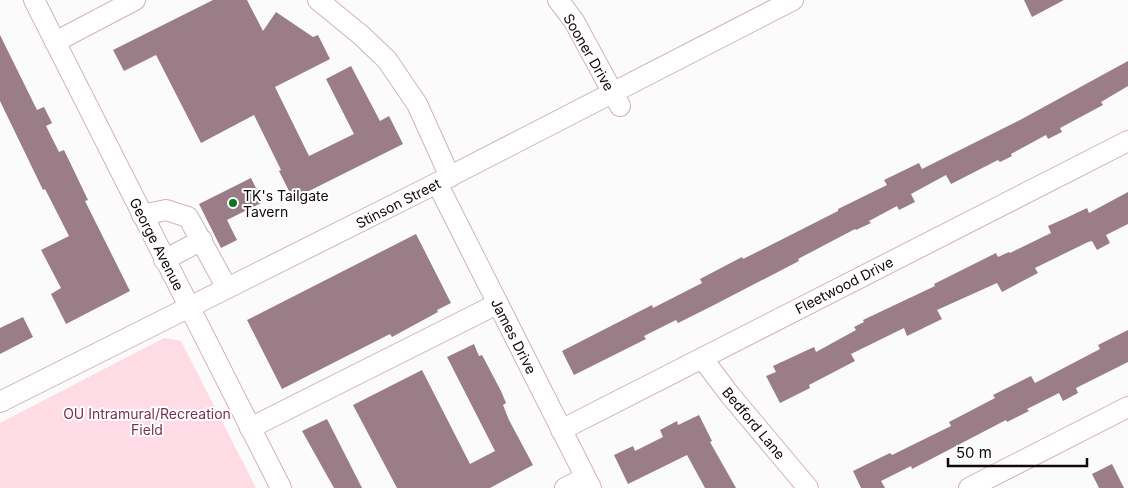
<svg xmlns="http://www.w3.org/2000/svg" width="1128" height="488" font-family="Inter,sans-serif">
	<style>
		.green { fill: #ffdbe6 }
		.building { fill: #9a7d86 }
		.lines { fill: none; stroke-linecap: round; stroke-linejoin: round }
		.minor-casing { stroke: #d2b2bc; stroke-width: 22 }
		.minor { stroke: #fff; stroke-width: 20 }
		.poi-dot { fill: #0a7629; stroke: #fff; stroke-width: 2 }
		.labels { text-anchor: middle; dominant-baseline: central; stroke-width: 4; stroke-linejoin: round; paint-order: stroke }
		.street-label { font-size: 14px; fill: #12080c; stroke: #fff }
		.poi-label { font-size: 14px; fill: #12080c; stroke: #fff; text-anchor: start }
		.park-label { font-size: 14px; fill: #7c3050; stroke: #fff }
	</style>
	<rect width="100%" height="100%" fill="#fbfbfb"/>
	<!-- green -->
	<polygon class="green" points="164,338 181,341 256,488 0,488 0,423"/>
	<!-- building -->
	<g class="building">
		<polygon points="213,0 247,0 263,31 276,12 313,37 318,35 330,59 275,87 309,156 354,134 326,79 351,66 380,121 389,116 403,144 293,199 279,171 281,170 254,115 201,143 156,55 124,71 113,50"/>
		<polygon points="1024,0 1064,0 1032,17"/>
		<polygon points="0,35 37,110 44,107 52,123 46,126 59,152 64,150 88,200 85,201 130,291 66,324 51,294 61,288 41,250 69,236 45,189 43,190 0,101"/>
		<polygon points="1128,61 1128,86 1101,102 1103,105 1060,128 1062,132 1048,139 1046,135 1011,154 1012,156 1000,162 998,160 951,184 946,175 911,194 915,202 899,210 897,206 869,221 871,223 856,230 855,229 798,259 799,261 714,305 678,323 676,320 644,336 646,339 574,375 562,351 652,305 653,308 702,283 700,279 742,257 743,259 838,211 838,209 887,185 884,180 919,163 922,169 1020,120"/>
		<polygon points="251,178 263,202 227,220 237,240 221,248 199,204"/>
		<polygon points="1128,192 1128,224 1106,235 1110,243 1097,250 1092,241 1088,242 1035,268 1038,273 1002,292 997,283 937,310 942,319 907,336 904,328 851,354 855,361 809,385 810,388 780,403 766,376 776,372 773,366 814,347 816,352 856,330 854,327 864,322 863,320 935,286 934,284 996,253 998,257 1009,252 1010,253 1051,233 1048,226 1066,218 1087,208 1089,213"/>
		<polygon points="416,234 451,303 437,310 438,312 392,337 390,334 282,389 247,320"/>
		<polygon points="23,317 33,337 0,354 0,328"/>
		<polygon points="1128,330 1128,362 1076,388 1078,393 1063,401 1059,393 1027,409 1029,411 1007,422 1006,420 912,469 911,466 881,481 885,488 861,488 853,471 890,453 892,455 951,426 949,422 995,398 993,395 1031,376 1035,383 1100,349 1098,345"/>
		<polygon points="474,344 479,356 482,355 501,391 506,403 503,405 509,420 533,465 490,488 397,488 353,405 422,370 470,464 495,451 447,357"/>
		<polygon points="699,415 712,441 710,442 736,488 705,488 687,455 628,484 614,455 633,446 635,451 663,437 660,430 677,421 678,425"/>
		<polygon points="327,419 362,488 334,488 302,431"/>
		<polygon points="1112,464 1124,488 1099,488 1092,474"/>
	</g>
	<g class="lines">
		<defs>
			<g id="minor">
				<polyline points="34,0 281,488"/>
				<polyline points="318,0 362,36 387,60 417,104 450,177"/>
				<polyline points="558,0 574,21 620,106"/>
				<polyline points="55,42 135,0"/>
				<polyline points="437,183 591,488"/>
				<polyline points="142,215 166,210 188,217 227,288"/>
				<polyline points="164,260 202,240"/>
				<polyline points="702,358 730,395 808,488"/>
				<polyline points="0,402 437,183 793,0"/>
				<polyline points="250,428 497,304"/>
				<polyline points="561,430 1128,141"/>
				<polyline points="565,488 585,478"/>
				<polyline points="969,488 1128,407"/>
			</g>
		</defs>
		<!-- minor casing -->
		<use href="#minor" class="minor-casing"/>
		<!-- minor -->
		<use href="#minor" class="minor"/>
	</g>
	<!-- markers -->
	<circle class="poi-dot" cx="233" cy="203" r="5"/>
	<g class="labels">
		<!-- street labels -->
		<g class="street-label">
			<text transform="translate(589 52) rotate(60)">Sooner Drive</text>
			<text transform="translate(398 203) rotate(-27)">Stinson Street</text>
			<text transform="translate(157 244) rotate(63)">George Avenue</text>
			<text transform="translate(844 285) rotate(-27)">Fleetwood Drive</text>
			<text transform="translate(514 336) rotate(63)">James Drive</text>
			<text transform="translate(754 423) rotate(50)">Bedford Lane</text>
		</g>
		<!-- poi labels -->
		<g class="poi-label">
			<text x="243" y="195">TK's Tailgate<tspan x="243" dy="16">Tavern</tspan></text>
		</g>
		<!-- park labels -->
		<g class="park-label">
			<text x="147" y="413">OU Intramural/Recreation<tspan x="147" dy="16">Field</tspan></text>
		</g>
	</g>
	<!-- scale -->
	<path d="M948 458v8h139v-8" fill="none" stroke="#12080c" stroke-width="2.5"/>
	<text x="956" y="458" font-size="15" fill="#12080c" stroke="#ffffff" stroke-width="4" paint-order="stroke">50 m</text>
</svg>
